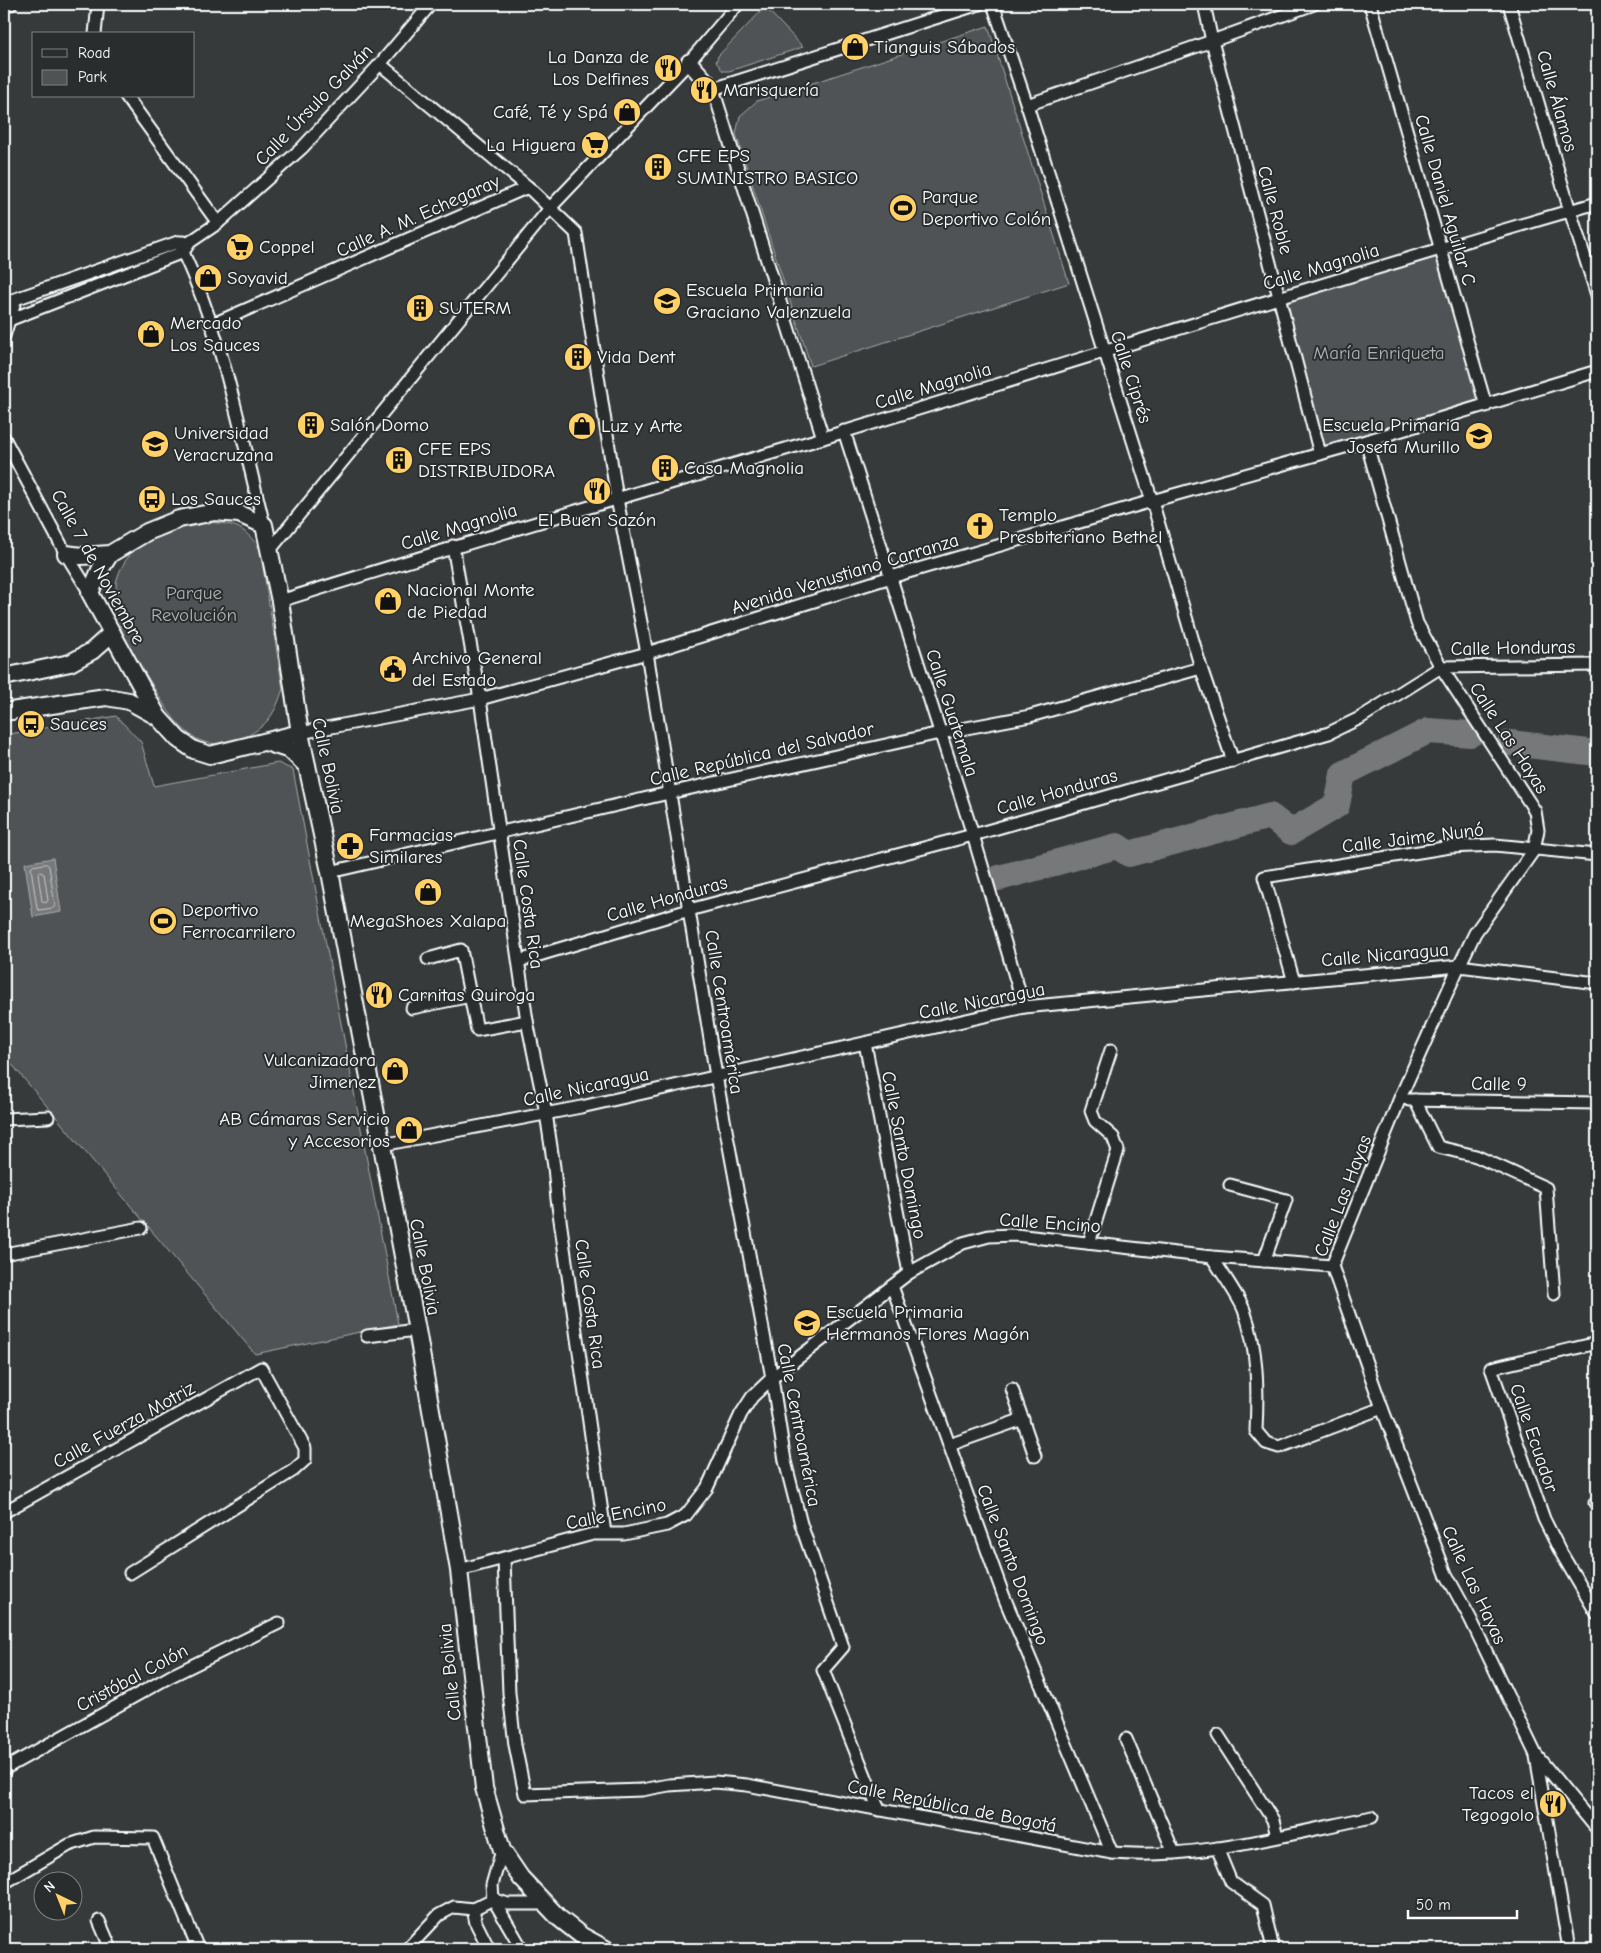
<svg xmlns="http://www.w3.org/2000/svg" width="1601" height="1953" font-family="'Comic Neue',sans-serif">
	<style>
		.green { fill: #505354; stroke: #a8a9aa }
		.water { fill: #767879; stroke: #adaeaf }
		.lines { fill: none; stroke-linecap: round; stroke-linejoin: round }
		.shore { stroke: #c8c9c9; stroke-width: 1 }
		.river { stroke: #767879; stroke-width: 26 }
		.minor-casing { stroke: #fff; stroke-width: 15 }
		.tertiary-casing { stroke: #fff; stroke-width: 19 }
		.secondary-casing { stroke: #fff; stroke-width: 20 }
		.minor { stroke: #2a2d2e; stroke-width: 11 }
		.tertiary { stroke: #2a2d2e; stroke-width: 15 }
		.secondary { stroke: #2a2d2e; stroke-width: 16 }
		.labels { text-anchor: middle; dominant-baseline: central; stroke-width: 4; stroke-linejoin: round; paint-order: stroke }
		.poi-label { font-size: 19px; fill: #fff; stroke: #2a2d2e; text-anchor: start }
		.street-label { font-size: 19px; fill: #fff; stroke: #2a2d2e }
		.park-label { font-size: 19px; fill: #b0b2b2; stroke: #2a2d2e }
	</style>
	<rect width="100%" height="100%" fill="#373a3b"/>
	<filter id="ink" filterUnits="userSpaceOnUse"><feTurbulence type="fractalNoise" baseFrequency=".02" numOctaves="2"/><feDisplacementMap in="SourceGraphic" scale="10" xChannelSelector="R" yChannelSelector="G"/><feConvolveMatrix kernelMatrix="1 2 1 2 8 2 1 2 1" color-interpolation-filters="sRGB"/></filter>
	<g filter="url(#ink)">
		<!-- green -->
		<g class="green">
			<polygon points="765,7 803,47 729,71 723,71 716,62 718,56"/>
			<polygon points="988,26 1069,283 811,366 736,134 740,116 757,101"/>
			<polygon points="1441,249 1486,406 1320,454 1280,297"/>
			<polygon points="155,253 157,256 33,304 32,300"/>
			<path d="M204,522C234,524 242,524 260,549L283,689C279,700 276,710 268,720C253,738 219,751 197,739C175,727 162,701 150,681C142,669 134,657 128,645C121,633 118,615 117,601C117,594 115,585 117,579C129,539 168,529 204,522Z"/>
			<polygon points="116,716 141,742 154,786 278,763 293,770 398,1324 255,1354 4,1055 4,735"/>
		</g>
		<!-- water -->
		<polygon class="water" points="53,858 61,912 33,917 25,863"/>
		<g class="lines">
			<!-- shore -->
			<g class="shore">
				<polygon points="47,864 49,866 55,906 53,908 39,910 37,908 31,868 33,866"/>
				<polygon points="40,872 44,874 48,900 46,903 42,901 38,874"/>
			</g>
			<!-- river -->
			<g class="river">
				<polyline points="1510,743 1597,753"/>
				<polyline points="999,878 1117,846 1129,854 1270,816 1291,832 1337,805 1343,774 1428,731 1471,734"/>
			</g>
			<defs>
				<g id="minor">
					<polyline points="4,4 11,4"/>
					<polyline points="993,4 1027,105 1152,501 1201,668 1233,761"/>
					<polyline points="1204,4 1212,41 1320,454"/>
					<polyline points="1370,4 1486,406"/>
					<polyline points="1509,4 1570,211 1597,295"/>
					<polyline points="95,34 98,4"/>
					<polyline points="380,64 528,187 576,233 617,499 647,653 716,1076 772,1378 785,1461 801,1524 843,1647 823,1670 879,1810"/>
					<polyline points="126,96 218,223"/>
					<polyline points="1027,105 1212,41 1314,4"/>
					<path d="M178,242C222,331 240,430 264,525"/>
					<polyline points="4,303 178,242 184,242"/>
					<polyline points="4,322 183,252 190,242 218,223 302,148 380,64 431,4"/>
					<polyline points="211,325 528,187"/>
					<polyline points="4,336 15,301"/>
					<polyline points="844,431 973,835 1024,1007"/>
					<polyline points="4,438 66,554 90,593"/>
					<polyline points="823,438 713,89 979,4"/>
					<polyline points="1366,441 1417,623 1441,667 1535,811 1538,830 1534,850 1475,933 1459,966 1400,1098 1332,1266 1382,1408 1446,1574 1470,1618 1536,1755 1597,1829"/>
					<polyline points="453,546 480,699 527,1021 546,1113 554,1167 557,1199 605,1533"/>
					<polyline points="270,550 551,207 689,62 738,4"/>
					<path d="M280,601C467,542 655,488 843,432C1094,356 1345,275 1597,203"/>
					<polyline points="300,733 480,699 647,653 891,577 1152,501 1366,441 1597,371"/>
					<polyline points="330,872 669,793 940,733 1030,716 1201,668"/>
					<polyline points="428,959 461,950 477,1030 527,1021"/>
					<polyline points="519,961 689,910 973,835 1329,733 1360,718 1441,667 1597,665"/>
					<polyline points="1294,982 1264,877 1450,847 1495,845 1597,855"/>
					<polyline points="412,1008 471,996"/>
					<polyline points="865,1043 909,1273"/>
					<polyline points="1409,1100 1597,1103"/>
					<polyline points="1415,1100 1438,1147 1476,1156 1546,1188 1554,1294"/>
					<polyline points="4,1119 48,1117"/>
					<polyline points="382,1145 581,1107 1024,1007 1459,966 1597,983"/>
					<polyline points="1230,1185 1286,1200 1264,1261"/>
					<polyline points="1089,1243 1118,1150 1113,1137 1095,1121 1091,1111 1111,1050"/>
					<polyline points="4,1254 141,1228"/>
					<path d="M1212,1257C1221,1272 1238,1295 1244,1310C1258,1349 1258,1390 1256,1431L1266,1443L1279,1447L1382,1408"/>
					<polyline points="892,1286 1004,1597 1112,1853"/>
					<polyline points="367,1336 417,1330"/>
					<polyline points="1597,1343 1491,1368 1544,1519 1560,1551 1597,1614"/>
					<polyline points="1012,1389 1035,1456"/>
					<polyline points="949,1445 1023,1419"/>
					<polyline points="1595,1503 1597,1502"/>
					<polyline points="4,1512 261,1368 305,1448 305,1460 294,1470 130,1573"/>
					<path d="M504,1559L509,1693L515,1745L525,1794L642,1790L669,1785L715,1782L747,1785L1112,1853C1199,1860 1287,1834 1372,1817"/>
					<polyline points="459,1570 593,1534 624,1534 667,1525 686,1515 707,1488 741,1414 752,1397 772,1378 909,1273 963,1243 989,1236 1015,1235 1212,1257 1332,1266"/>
					<polyline points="1218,1735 1273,1820 1277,1836"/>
					<polyline points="1126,1739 1174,1853"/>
					<polyline points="1536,1756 1569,1949"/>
					<polyline points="4,1769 171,1676 279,1623"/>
					<polyline points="1217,1848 1231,1882 1263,1905 1273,1949"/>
					<polyline points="502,1850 492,1885 493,1899 522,1949"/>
					<polyline points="4,1883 69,1845 94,1837 153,1838 198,1949"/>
					<polyline points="473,1909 476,1923 489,1949"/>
					<polyline points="99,1921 111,1949"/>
					<polyline points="407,1949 439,1915 454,1907 473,1909 493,1899 508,1904 545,1904"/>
				</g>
				<polyline id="tertiary" points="689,62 713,89"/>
				<g id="secondary">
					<polyline points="66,554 81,556 110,554 147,532 179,519 215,512 239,514 264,525 280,601 300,733 330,872 417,1330 459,1570 484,1788 502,1850 521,1878 559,1918 582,1936 606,1949"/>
					<polyline points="110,554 101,568 90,593 158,717"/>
					<polyline points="4,677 70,663 92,651 112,633"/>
					<polyline points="4,712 106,697 129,701 158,717 178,739 194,750 210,755 300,733"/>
					<polyline points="265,742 290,750 307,766"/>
				</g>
			</defs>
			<!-- minor casing -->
			<use href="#minor" class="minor-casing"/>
			<!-- tertiary casing -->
			<use href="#tertiary" class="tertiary-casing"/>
			<!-- secondary casing -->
			<use href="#secondary" class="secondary-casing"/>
			<!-- minor -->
			<use href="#minor" class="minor"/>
			<!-- tertiary -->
			<use href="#tertiary" class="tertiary"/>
			<!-- secondary -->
			<use href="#secondary" class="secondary"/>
		</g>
	</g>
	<!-- icons -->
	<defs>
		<symbol id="shop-disc" viewBox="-11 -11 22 22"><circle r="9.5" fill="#ffd166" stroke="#2a2d2e"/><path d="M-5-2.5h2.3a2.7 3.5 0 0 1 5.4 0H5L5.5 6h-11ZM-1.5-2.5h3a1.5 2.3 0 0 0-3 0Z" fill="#111"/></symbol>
		<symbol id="restaurant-disc" viewBox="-11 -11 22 22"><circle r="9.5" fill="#ffd166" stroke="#2a2d2e"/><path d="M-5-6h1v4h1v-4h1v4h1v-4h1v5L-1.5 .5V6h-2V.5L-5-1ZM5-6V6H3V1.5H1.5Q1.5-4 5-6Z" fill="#111"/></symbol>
		<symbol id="supermarket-disc" viewBox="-11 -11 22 22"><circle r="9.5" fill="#ffd166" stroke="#2a2d2e"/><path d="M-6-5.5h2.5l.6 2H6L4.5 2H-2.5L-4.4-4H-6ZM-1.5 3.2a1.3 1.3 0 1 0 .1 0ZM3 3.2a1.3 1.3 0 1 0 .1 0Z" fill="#111"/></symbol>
		<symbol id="building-disc" viewBox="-11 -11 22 22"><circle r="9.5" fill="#ffd166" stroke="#2a2d2e"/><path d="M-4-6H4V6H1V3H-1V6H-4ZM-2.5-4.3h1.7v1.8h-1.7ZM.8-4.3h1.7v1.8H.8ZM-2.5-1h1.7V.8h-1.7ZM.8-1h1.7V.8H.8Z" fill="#111"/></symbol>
		<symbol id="stadium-disc" viewBox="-11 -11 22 22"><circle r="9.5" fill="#ffd166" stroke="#2a2d2e"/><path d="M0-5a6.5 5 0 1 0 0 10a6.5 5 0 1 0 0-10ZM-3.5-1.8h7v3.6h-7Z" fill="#111"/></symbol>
		<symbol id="school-disc" viewBox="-11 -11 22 22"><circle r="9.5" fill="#ffd166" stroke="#2a2d2e"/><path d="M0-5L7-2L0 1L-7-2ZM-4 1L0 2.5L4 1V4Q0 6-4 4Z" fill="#111"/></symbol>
		<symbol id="university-disc" viewBox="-11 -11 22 22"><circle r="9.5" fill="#ffd166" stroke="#2a2d2e"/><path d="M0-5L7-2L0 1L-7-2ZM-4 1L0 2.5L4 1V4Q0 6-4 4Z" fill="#111"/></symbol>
		<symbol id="bus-disc" viewBox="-11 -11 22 22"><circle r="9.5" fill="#ffd166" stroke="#2a2d2e"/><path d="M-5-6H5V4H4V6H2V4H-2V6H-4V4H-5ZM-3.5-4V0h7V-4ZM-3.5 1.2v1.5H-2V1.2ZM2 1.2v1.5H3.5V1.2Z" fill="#111"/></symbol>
		<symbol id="church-disc" viewBox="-11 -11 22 22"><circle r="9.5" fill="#ffd166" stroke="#2a2d2e"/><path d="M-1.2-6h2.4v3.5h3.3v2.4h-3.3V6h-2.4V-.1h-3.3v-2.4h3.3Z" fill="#111"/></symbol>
		<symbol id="civic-disc" viewBox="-11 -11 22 22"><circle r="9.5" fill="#ffd166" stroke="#2a2d2e"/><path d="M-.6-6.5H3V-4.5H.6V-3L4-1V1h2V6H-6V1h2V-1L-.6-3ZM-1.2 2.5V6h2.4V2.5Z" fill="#111"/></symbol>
		<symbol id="pharmacy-disc" viewBox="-11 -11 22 22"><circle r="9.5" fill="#ffd166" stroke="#2a2d2e"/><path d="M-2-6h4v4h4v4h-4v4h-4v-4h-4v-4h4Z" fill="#111"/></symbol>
	</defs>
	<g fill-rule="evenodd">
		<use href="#shop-disc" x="839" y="31" width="32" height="32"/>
		<use href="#restaurant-disc" x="652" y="52" width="32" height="32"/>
		<use href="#restaurant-disc" x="688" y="74" width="32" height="32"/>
		<use href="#shop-disc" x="611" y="96" width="32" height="32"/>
		<use href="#supermarket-disc" x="579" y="129" width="32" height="32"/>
		<use href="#building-disc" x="642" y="151" width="32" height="32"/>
		<use href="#stadium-disc" x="887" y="192" width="32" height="32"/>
		<use href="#supermarket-disc" x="224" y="231" width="32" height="32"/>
		<use href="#shop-disc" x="192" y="262" width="32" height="32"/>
		<use href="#school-disc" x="651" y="285" width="32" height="32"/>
		<use href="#building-disc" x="404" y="292" width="32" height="32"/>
		<use href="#shop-disc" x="135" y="318" width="32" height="32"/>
		<use href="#building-disc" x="562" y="341" width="32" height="32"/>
		<use href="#building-disc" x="295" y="409" width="32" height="32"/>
		<use href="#shop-disc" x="566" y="410" width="32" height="32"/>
		<use href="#school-disc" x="1463" y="420" width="32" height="32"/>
		<use href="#university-disc" x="139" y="428" width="32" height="32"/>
		<use href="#building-disc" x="383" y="444" width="32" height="32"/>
		<use href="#building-disc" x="649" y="452" width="32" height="32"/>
		<use href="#restaurant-disc" x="581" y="475" width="32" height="32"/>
		<use href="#bus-disc" x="136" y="483" width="32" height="32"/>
		<use href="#church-disc" x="964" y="510" width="32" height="32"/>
		<use href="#shop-disc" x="372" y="585" width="32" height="32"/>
		<use href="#civic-disc" x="377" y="653" width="32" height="32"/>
		<use href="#bus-disc" x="15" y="708" width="32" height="32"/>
		<use href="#pharmacy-disc" x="334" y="830" width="32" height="32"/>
		<use href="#shop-disc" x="412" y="876" width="32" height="32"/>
		<use href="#stadium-disc" x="147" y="905" width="32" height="32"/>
		<use href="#restaurant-disc" x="363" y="979" width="32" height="32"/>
		<use href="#shop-disc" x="379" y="1055" width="32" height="32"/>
		<use href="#shop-disc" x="393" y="1114" width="32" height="32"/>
		<use href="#school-disc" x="791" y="1307" width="32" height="32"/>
		<use href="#restaurant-disc" x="1537" y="1788" width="32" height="32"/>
	</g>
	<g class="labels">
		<!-- poi labels -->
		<g class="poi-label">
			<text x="874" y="47">Tianguis Sábados</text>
			<text x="649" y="57" text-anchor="end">La Danza de<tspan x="649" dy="22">Los Delfines</tspan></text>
			<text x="723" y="90">Marisquería</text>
			<text x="608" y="112" text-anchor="end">Café, Té y Spá</text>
			<text x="576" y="145" text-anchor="end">La Higuera</text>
			<text x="677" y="156">CFE EPS<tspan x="677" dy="22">SUMINISTRO BASICO</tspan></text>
			<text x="922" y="197">Parque<tspan x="922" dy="22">Deportivo Colón</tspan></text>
			<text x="259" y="247">Coppel</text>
			<text x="227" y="278">Soyavid</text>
			<text x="686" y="290">Escuela Primaria<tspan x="686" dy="22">Graciano Valenzuela</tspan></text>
			<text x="439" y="308">SUTERM</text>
			<text x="170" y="323">Mercado<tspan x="170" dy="22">Los Sauces</tspan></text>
			<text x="597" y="357">Vida Dent</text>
			<text x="330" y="425">Salón Domo</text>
			<text x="1460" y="425" text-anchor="end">Escuela Primaria<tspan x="1460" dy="22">Josefa Murillo</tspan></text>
			<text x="601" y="426">Luz y Arte</text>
			<text x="174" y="433">Universidad<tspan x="174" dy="22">Veracruzana</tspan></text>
			<text x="418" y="449">CFE EPS<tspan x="418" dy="22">DISTRIBUIDORA</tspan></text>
			<text x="684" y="468">Casa Magnolia</text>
			<text x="171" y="499">Los Sauces</text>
			<text x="999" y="515">Templo<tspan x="999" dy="22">Presbiteriano Bethel</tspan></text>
			<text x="597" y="520" text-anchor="middle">El Buen Sazón</text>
			<text x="407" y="590">Nacional Monte<tspan x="407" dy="22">de Piedad</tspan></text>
			<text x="412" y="658">Archivo General<tspan x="412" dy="22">del Estado</tspan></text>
			<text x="50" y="724">Sauces</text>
			<text x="369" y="835">Farmacias<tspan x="369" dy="22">Similares</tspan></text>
			<text x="182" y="910">Deportivo<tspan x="182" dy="22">Ferrocarrilero</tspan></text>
			<text x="428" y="921" text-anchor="middle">MegaShoes Xalapa</text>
			<text x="398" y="995">Carnitas Quiroga</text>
			<text x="376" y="1060" text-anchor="end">Vulcanizadora<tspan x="376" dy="22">Jimenez</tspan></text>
			<text x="390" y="1119" text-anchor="end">AB Cámaras Servicio<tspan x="390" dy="22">y Accesorios</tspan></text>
			<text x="826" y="1312">Escuela Primaria<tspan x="826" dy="22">Hermanos Flores Magón</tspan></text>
			<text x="1534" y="1793" text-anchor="end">Tacos el<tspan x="1534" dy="22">Tegogolo</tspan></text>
		</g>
		<!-- street labels -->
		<g class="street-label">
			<text transform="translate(1557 101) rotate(74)">Calle Álamos</text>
			<text transform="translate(314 105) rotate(-46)">Calle Úrsulo Galván</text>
			<text transform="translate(1445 200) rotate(74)">Calle Daniel Aguilar C</text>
			<text transform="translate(1275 210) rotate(75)">Calle Roble</text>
			<text transform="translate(418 216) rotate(-24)">Calle A. M. Echegaray</text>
			<text transform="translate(1321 267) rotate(-17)">Calle Magnolia</text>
			<text transform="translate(1131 377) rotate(72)">Calle Ciprés</text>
			<text transform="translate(933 386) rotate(-17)">Calle Magnolia</text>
			<text transform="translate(459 527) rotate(-17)">Calle Magnolia</text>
			<text transform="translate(98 567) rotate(61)">Calle 7 de Noviembre</text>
			<text transform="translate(845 574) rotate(-17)">Avenida Venustiano Carranza</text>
			<text transform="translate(1513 648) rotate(-1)">Calle Honduras</text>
			<text transform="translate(952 713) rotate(72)">Calle Guatemala</text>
			<text transform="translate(1509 738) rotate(57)">Calle Las Hayas</text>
			<text transform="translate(762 754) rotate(-13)">Calle República del Salvador</text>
			<text transform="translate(328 766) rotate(78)">Calle Bolivia</text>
			<text transform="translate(1057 792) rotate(-16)">Calle Honduras</text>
			<text transform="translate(1413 838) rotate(-7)">Calle Jaime Nunó</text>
			<text transform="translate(667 899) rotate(-16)">Calle Honduras</text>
			<text transform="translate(528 904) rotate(82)">Calle Costa Rica</text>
			<text transform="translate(1385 955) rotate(-5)">Calle Nicaragua</text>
			<text transform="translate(982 1001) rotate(-11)">Calle Nicaragua</text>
			<text transform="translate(724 1012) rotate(81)">Calle Centroamérica</text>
			<text transform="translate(1499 1084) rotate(1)">Calle 9</text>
			<text transform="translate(586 1087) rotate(-12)">Calle Nicaragua</text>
			<text transform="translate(904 1155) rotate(79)">Calle Santo Domingo</text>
			<text transform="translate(1343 1196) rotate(-69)">Calle Las Hayas</text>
			<text transform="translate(1050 1223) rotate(4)">Calle Encino</text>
			<text transform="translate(425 1267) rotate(79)">Calle Bolivia</text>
			<text transform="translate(590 1304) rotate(82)">Calle Costa Rica</text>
			<text transform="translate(124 1425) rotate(-29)">Calle Fuerza Motriz</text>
			<text transform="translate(799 1425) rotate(79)">Calle Centroamérica</text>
			<text transform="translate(1534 1438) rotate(71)">Calle Ecuador</text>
			<text transform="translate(616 1514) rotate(-11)">Calle Encino</text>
			<text transform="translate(1013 1565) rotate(69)">Calle Santo Domingo</text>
			<text transform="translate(1474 1585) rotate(65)">Calle Las Hayas</text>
			<text transform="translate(450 1672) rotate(-96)">Calle Bolivia</text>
			<text transform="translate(132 1678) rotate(-28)">Cristóbal Colón</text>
			<text transform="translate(952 1806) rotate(11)">Calle República de Bogotá</text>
		</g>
		<!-- park labels -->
		<g class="park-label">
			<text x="1379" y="353">María Enriqueta</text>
			<text x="194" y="593">Parque<tspan x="194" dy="22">Revolución</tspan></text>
		</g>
	</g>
	<!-- margin -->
	<rect width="1601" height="1953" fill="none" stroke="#2a2d2e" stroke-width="20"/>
	<rect x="10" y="10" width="1581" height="1933" fill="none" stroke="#fff" stroke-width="2" filter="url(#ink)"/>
	<!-- legend -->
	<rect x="32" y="32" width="162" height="65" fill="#2a2d2e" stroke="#7f8182"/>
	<rect x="42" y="49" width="25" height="8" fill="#2a2d2e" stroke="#7f8182"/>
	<text x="78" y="58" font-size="15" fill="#ffffff">Road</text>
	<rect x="42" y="70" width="25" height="15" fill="#505354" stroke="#7f8182"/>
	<text x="78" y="82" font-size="15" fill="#ffffff">Park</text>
	<!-- north arrow -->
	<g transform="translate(58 1896) rotate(317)"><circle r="24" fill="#2a2d2e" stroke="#7f8182"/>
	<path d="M0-4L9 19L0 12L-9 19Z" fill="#ffd166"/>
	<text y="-8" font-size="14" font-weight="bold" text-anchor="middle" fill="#ffffff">N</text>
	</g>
	<!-- scale -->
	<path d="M1408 1910v8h109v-8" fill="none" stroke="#ffffff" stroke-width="2.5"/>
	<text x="1416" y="1910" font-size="15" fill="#ffffff" stroke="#2a2d2e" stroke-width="4" paint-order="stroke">50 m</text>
</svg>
